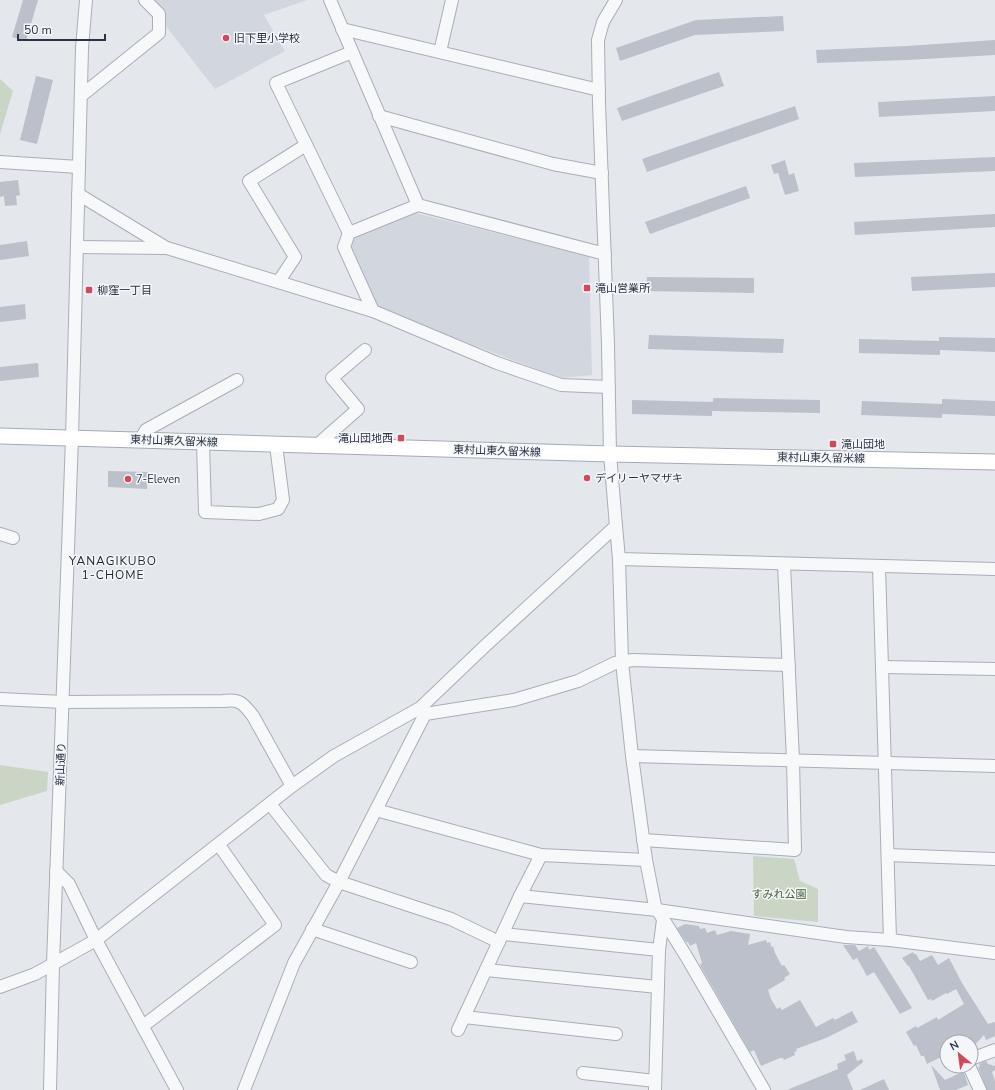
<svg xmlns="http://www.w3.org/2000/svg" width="995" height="1090" font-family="'Nunito Sans','Noto Sans JP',sans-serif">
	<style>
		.built { fill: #d2d6de }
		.green { fill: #c9d6c5 }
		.building { fill: #bbc0ca }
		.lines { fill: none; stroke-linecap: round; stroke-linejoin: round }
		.minor-casing { stroke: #a9aeb7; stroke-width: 14 }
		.major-casing { stroke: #a3abb8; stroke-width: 17 }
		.minor { stroke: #f7f8fa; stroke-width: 12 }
		.major { stroke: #fff; stroke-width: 15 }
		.poi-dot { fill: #d1495b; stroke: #f4f6f9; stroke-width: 1.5 }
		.labels { text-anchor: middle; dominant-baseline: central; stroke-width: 3; stroke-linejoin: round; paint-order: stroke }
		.poi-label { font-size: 11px; fill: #2b3445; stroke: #f4f6f9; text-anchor: start }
		.street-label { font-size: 11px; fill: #2b3445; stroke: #f4f6f9 }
		.park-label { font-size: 11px; fill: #3f6138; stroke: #f4f6f9 }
		.neighbourhood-label { font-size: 12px; letter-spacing: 1px; fill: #1d2536; stroke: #f4f6f9 }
	</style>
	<rect width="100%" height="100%" fill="#e4e7ec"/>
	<!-- built -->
	<g class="built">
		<polygon points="154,0 307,0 264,15 285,51 215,89 165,25 164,12"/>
		<polygon points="415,213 589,256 592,375 560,378 374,307 349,252 354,238"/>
	</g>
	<!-- green -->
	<g class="green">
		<polygon points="0,79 13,91 0,134"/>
		<polygon points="0,765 48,772 47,791 0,805"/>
		<polygon points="753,856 794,859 800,881 818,889 818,922 754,916"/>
	</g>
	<!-- building -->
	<g class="building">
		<polygon points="23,0 38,0 26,41 12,37"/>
		<polygon points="783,16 784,31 695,35 620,61 616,48 696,20"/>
		<polygon points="995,40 995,55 907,60 817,63 816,50 907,46"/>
		<polygon points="719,72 724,86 622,121 617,108"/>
		<polygon points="36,76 53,80 37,144 20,140"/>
		<polygon points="995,96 995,111 879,117 878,102"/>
		<polygon points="795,106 799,119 647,172 642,159"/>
		<polygon points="995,157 995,171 855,177 854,163"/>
		<polygon points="785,160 789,175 794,173 799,191 785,195 778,173 774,174 771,165"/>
		<polygon points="18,180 20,195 16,196 17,205 5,206 4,196 0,197 0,182"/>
		<polygon points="746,186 750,198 650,234 645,222"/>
		<polygon points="995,214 995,227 855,235 854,222"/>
		<polygon points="27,241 29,256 0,260 0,245"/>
		<polygon points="995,273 995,287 912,291 911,277"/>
		<polygon points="647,277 754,278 754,293 646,291"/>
		<polygon points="25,304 26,319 0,322 0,307"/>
		<polygon points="649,335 784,339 783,353 648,349"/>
		<polygon points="939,337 995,338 995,352 940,350 940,355 859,353 859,339 939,341"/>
		<polygon points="38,363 39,377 0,381 0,367"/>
		<polygon points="713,398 820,400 820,413 712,411 712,416 632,414 632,400 713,402"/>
		<polygon points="942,399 995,401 995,416 942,414 942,418 861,415 862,401 942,404"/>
		<polygon points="108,471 148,472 147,489 108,487"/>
		<polygon points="685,924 699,926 700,929 705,928 707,933 715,930 717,935 731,931 750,934 748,945 766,940 767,943 770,942 771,947 773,946 775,953 782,966 784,965 790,974 784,978 785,980 768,990 771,999 777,1009 780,1007 782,1010 800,1000 816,1027 833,1018 835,1020 852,1011 858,1022 826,1038 796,1049 797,1051 794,1052 795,1055 784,1060 783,1058 780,1058 761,1066 754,1050 750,1052 700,965 702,963 696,943 690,946 688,942 686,942 677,928"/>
		<polygon points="843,945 855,945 859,951 868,946 869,950 874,947 912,1008 900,1014 874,972 867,976 857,958 853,960"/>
		<polygon points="913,952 914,954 916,954 920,961 932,955 938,965 949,958 962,983 988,1024 995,1022 995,1036 986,1040 984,1035 972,1048 971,1042 947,1042 947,1054 927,1064 924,1056 921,1056 916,1045 914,1046 906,1032 916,1026 917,1028 937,1017 938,1020 964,1004 956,989 947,994 946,993 932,1001 931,999 928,1000 909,966 908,966 902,958"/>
		<polygon points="854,1051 857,1061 862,1059 863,1062 847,1075 853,1090 787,1090 838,1069 837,1064 846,1060 844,1055"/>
		<polygon points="986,1061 988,1064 995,1066 995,1070 992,1072 995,1081 995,1090 987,1090 978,1067 980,1067 979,1064"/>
		<polygon points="931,1065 945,1080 962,1072 964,1073 968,1085 956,1090 940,1090"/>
		<polygon points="884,1079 889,1090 860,1090"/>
	</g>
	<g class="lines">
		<defs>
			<g id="minor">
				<polyline points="330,0 418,205"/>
				<polyline points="342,29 599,90"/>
				<polyline points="440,52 452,0"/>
				<polyline points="82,95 159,33 159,14 145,0"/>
				<polyline points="379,116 553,164 602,173"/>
				<polyline points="0,162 79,167"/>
				<polyline points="78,194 165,247"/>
				<polyline points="349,233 276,83 352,52"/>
				<polyline points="77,247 167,248 373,311 497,363 561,385 609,387"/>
				<polyline points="279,281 295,257 249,181 306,145"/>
				<polyline points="373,311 344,247 349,233 418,205 605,254"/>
				<polyline points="140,440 146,430 237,380"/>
				<polyline points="203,443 205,512 259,514 278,509 283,500 276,445"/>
				<polyline points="316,446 358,409 332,378 365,350"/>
				<polyline points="616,526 619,559 622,662 632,756 646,860 655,906 686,956 764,1090"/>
				<polyline points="0,534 13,538"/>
				<polyline points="619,559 995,569"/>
				<polyline points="879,566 890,940"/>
				<polyline points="882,667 995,669"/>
				<path d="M0,699L63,702L223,701C240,699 243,703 253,716L292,786"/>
				<polyline points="425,714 514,700 578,681 615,663 633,660 789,665"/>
				<polyline points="632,756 995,766"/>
				<polyline points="270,804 326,875 339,882 451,919 499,942"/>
				<polyline points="376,810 541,855 646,860"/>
				<polyline points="643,840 795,850 793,760 784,564"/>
				<polyline points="888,855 995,859"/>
				<polyline points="56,871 69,884 96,940 177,1090"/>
				<polyline points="520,896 657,910 846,937 890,940 995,953"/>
				<polyline points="312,929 411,962"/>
				<polyline points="503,934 659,950"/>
				<polyline points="486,970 658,987"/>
				<polyline points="0,987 35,974 96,940 292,786 334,756 420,708 485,646 616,526 610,454 608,345 599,103 598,40 603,22 616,0"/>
				<polyline points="464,1017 616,1034"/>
				<polyline points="143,1026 275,925 219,845"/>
				<polyline points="458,1030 520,896 541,855"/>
				<polyline points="971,1059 995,1050"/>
				<polyline points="969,1066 980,1090"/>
				<polyline points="583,1073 655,1081"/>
				<polyline points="50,1090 53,964 72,438 82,48 86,0"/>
				<polyline points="244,1090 294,963 339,882 425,714"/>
				<polyline points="655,1090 659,950 663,920"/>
			</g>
			<polyline id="major" points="0,436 610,454 995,462"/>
		</defs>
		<!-- minor casing -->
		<use href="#minor" class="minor-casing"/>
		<!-- major casing -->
		<use href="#major" class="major-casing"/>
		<!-- minor -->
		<use href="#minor" class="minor"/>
		<!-- major -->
		<use href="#major" class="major"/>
	</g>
	<!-- markers -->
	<g class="poi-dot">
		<circle cx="226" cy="38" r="4"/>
		<rect x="583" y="284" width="8" height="8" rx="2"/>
		<rect x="85" y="286" width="8" height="8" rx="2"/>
		<rect x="397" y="434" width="8" height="8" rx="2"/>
		<rect x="829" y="440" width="8" height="8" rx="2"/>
		<circle cx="587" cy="478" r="4"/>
		<circle cx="128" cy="479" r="4"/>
	</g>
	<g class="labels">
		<!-- poi labels -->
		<g class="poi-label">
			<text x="234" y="38">旧下里小学校</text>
			<text x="595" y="288">滝山営業所</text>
			<text x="97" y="290">柳窪一丁目</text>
			<text x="393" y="438" text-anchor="end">滝山団地西</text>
			<text x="841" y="444">滝山団地</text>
			<text x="595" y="478">デイリーヤマザキ</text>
			<text x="136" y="479">7-Eleven</text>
		</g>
		<!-- street labels -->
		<g class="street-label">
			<text transform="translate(174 441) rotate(2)">東村山東久留米線</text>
			<text transform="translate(497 451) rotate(2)">東村山東久留米線</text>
			<text transform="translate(821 458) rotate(1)">東村山東久留米線</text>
			<text transform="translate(61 764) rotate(-88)">新山通り</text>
		</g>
		<!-- park labels -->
		<g class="park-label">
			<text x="779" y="894">すみれ公園</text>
		</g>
		<!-- neighbourhood labels -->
		<g class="neighbourhood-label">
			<text x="113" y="561">YANAGIKUBO<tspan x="113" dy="14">1-CHOME</tspan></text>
		</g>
	</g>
	<!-- north arrow -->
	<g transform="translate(959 1054) rotate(331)"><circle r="19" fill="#f4f6f9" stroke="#a4a8b1"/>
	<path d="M0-3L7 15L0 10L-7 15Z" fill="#d1495b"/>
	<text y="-6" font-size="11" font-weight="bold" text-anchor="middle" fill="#2b3445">N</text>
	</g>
	<!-- scale -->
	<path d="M18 34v6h87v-6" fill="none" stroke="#2b3445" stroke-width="2"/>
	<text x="24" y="34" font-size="12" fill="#2b3445" stroke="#f4f6f9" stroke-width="3" paint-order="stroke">50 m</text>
</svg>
